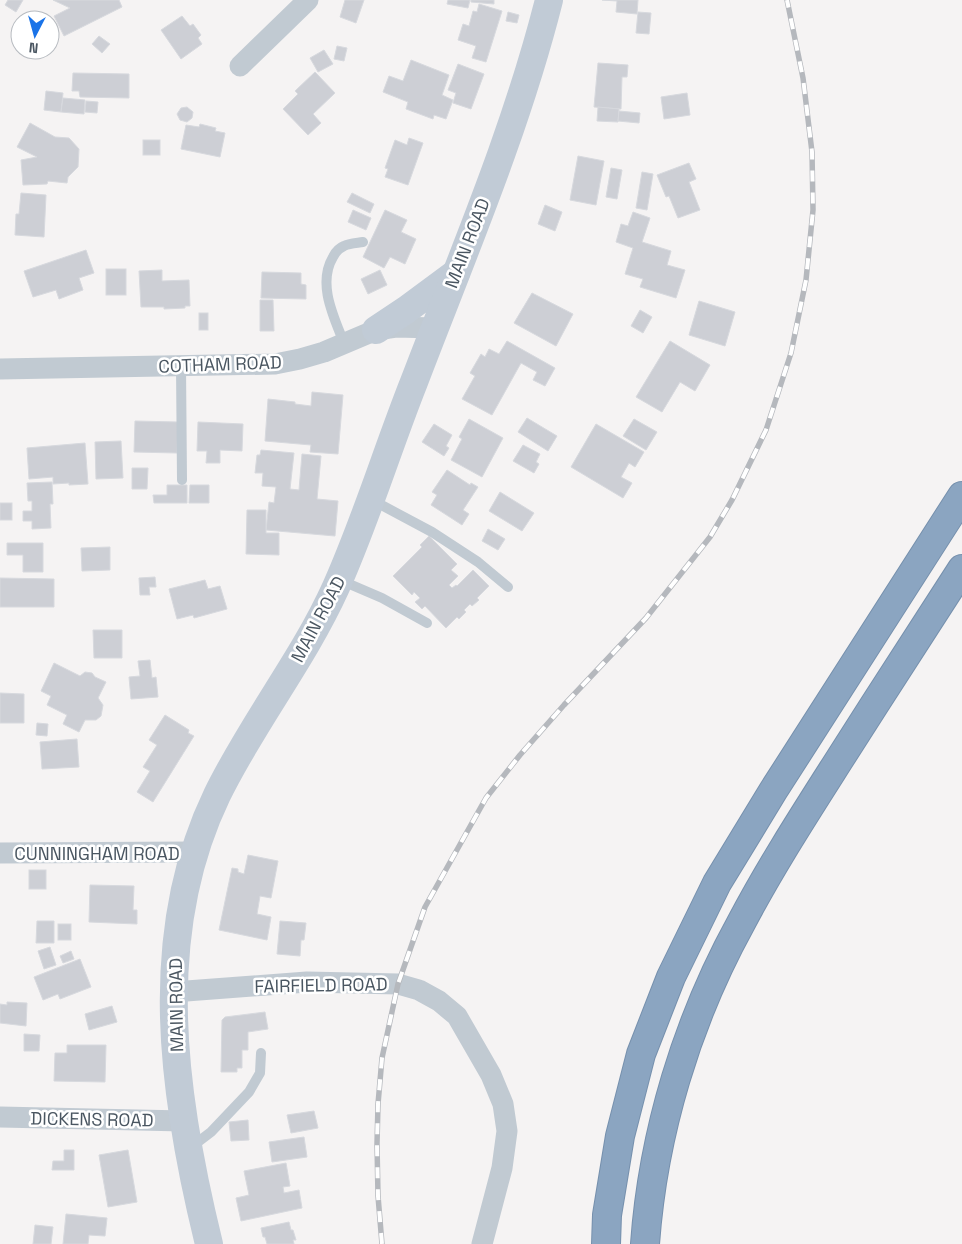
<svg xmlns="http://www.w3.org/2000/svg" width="962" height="1244" font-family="'Space Grotesk',sans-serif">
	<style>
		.building { fill: #cdcfd5; stroke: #d7d9de }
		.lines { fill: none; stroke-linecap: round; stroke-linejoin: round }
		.motorway-casing { stroke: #7690ad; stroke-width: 30 }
		.service { stroke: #c1cad2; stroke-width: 10 }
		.minor { stroke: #c1cad2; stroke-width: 21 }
		.secondary { stroke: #c1cbd6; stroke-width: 28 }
		.motorway { stroke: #8ba5c1; stroke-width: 28 }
		.rail-casing { stroke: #b5b8bd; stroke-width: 5.5 }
		.rail { stroke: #fff; stroke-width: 4; stroke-dasharray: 11; stroke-linecap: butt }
		.labels { text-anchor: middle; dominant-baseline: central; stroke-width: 5; stroke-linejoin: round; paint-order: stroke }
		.street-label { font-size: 18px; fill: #4a5661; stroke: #fff }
	</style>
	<rect width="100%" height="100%" fill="#f5f3f3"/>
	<!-- building -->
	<g class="building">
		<polygon points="8,0 23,0 16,12 5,5"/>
		<polygon points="53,0 119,0 122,7 64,36 54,16 70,8"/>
		<polygon points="345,0 364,0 356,23 340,17"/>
		<polygon points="448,0 470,0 468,8 447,4"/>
		<polygon points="471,0 494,0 494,4 471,2"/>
		<polygon points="602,0 638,0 637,14 616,12 617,1"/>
		<polygon points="479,4 502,11 486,62 472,58 476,46 458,40 463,24 469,26 473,11 477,12"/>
		<polygon points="508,12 519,15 517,23 506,21"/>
		<polygon points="638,12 651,13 649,34 636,33"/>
		<polygon points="182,16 190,26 193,24 201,35 198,38 202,44 181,59 161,30"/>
		<polygon points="99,36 110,44 102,53 92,44"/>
		<polygon points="337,46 347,48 344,61 334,59"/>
		<polygon points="324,50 333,64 318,72 310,58"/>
		<polygon points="411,60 449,75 442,95 453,100 446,119 434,115 433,119 406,109 408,102 383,92 389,76 403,81"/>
		<polygon points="598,63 628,65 627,77 622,77 621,109 594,107"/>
		<polygon points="458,64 484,74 471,109 453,103 456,93 448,90"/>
		<polygon points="315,72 335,93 313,114 321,123 308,135 283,109 298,94 295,91"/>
		<polygon points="73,73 129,74 129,98 80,97 79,91 72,91"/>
		<polygon points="46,91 63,93 61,112 44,110"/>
		<polygon points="687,93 690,115 664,119 661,97"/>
		<polygon points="63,98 85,100 84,114 61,112"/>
		<polygon points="86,101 98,102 97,113 85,112"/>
		<polygon points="187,107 193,112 192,118 187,122 180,120 177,114 181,108"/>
		<polygon points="598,107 619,109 618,122 597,121"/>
		<polygon points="619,111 640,113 639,123 618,121"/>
		<polygon points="30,123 55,137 69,138 79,149 78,167 68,177 67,183 48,181 47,184 23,185 21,160 37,157 17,147"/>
		<polygon points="200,124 216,128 215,131 225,133 220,157 181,149 186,125 199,127"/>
		<polygon points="409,138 423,143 408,185 385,177 388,169 385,168 395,140 407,145"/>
		<rect x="143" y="140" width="17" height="15"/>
		<polygon points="578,156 604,161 596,205 570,200"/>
		<polygon points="689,163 696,179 689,182 700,210 678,218 669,196 666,197 657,175"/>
		<polygon points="611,168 622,170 617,199 606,197"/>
		<polygon points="642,172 653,174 647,210 636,208"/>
		<polygon points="21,193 46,195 44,237 15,235 16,214 19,214"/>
		<polygon points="352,193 374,204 370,213 347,202"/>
		<polygon points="545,205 562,212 555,231 538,224"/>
		<polygon points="353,210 371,218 366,230 348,222"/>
		<polygon points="385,210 407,220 401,232 416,239 405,264 390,257 384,268 363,257"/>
		<polygon points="633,212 650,218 642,242 671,251 667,265 685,270 676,298 640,287 643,279 625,274 633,248 616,242 621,224 628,226"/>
		<polygon points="86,250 94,273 79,278 83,290 59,299 56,290 33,297 24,271"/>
		<rect x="106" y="269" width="20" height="26"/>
		<polygon points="162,270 162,281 189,280 190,306 185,306 185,308 164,309 164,307 141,307 139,271"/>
		<polygon points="380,270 387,285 368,294 361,279"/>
		<polygon points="262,272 301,273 301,284 306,285 306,299 261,298"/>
		<polygon points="532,293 573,314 556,346 514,323"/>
		<polygon points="260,300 273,300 274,331 260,331"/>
		<polygon points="699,301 735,312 725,346 689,335"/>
		<polygon points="640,310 652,317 643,333 631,326"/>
		<rect x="199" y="313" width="9" height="17"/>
		<polygon points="507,341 555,368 545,386 533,380 537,372 521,363 492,415 462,399 475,376 470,373 481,354 485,357 489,349 499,354"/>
		<polygon points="670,341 710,365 695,391 680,382 662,412 636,397"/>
		<polygon points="312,392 343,395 338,454 310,452 311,445 265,441 268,399 295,402 295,404 311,406"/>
		<polygon points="527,418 557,436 548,451 518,432"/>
		<polygon points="469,419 503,438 482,477 451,460 462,439 459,437"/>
		<polygon points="634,419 657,432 646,450 623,436"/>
		<polygon points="135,421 178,422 177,453 134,452"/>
		<polygon points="198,422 243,424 242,451 220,450 220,463 206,463 207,451 197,451"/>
		<polygon points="434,424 452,435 446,446 449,448 444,456 422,442"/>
		<polygon points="596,424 644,452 635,467 629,463 621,477 632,483 623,498 571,467"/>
		<polygon points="121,441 123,478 96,479 95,442"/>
		<polygon points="85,443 88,484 69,485 69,483 53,484 53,477 29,479 27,448"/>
		<polygon points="523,445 540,454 536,462 539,464 534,473 513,461"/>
		<polygon points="261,450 294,453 290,489 299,490 302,454 321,456 317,499 338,501 335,536 266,530 269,502 274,503 276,487 262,486 263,473 255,473 257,455 260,455"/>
		<polygon points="132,468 148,468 147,489 132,489"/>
		<polygon points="447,470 470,485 471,483 478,487 463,510 469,514 462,525 431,505 437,495 432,492"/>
		<polygon points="52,482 53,504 50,504 51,528 32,529 32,521 23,521 23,511 32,511 32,501 28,501 27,483"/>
		<polygon points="167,485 187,485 187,503 154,503 153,495 167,495"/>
		<polygon points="190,485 209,485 209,503 189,503"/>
		<polygon points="500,492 534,513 522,531 489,511"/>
		<rect x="0" y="503" width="12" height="17"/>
		<polygon points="247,510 266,510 266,533 279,533 279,555 246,554"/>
		<polygon points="488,529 505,539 498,550 482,541"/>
		<polygon points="429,536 457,564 451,570 458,576 449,585 452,588 456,585 457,586 473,570 489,586 477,598 479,600 472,606 470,604 464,610 466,612 459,619 457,617 446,628 425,606 422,609 415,602 420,598 414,592 412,595 393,576 422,547 420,545"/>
		<polygon points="7,543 43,543 43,572 23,572 23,555 7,555"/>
		<polygon points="110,547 110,570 82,571 81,548"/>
		<polygon points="155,577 156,587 149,587 150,595 140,595 139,578"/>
		<polygon points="0,578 54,579 54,607 0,607"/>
		<polygon points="205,580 208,589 220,586 227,609 194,618 193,615 177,619 169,589"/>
		<polygon points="93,630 122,630 122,658 94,658"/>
		<polygon points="150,660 152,678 156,677 158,697 131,699 129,677 140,676 138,661"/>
		<polygon points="54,663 80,676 85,672 92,673 95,677 106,682 98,698 103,705 101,716 96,720 85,720 79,732 63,724 67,715 47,705 51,696 41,691"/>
		<polygon points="0,693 24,694 24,723 0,723"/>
		<polygon points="165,715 189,730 188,733 194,736 153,802 137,792 150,771 143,767 157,745 149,740"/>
		<polygon points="37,723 48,724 47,736 36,735"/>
		<polygon points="77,739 79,767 42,769 40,742"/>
		<polygon points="248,855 278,861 271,898 260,896 257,914 271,917 267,940 219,930 232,868 238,869 238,872 244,874"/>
		<rect x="29" y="870" width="17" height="19"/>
		<polygon points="90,885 134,886 133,910 137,910 137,924 89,922"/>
		<polygon points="37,921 54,921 54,943 36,943"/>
		<polygon points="280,921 306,923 304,940 301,940 300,956 277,954"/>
		<rect x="58" y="924" width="13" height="16"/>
		<polygon points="50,947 56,965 44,969 38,951"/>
		<polygon points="71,951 74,959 63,963 60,956"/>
		<polygon points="80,959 91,987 60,999 58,994 43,1000 34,977"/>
		<polygon points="7,1002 27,1003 26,1026 0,1023 0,1004 7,1005"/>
		<polygon points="112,1006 117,1022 89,1030 85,1014"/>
		<polygon points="265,1012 268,1029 248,1032 248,1050 242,1050 242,1068 237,1068 237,1072 221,1072 222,1020 225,1017"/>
		<polygon points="24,1034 40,1035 39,1051 24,1051"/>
		<polygon points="67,1045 106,1045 105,1082 54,1081 55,1053 67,1053"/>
		<polygon points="314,1111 318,1128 291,1133 287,1115"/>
		<polygon points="248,1120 249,1140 231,1141 229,1122"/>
		<polygon points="304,1137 307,1157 272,1162 269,1142"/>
		<polygon points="64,1150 74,1150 74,1170 52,1170 53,1161 64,1161"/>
		<polygon points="128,1150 137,1202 108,1207 99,1155"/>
		<polygon points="286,1163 290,1186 283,1187 284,1193 299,1190 302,1208 241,1221 236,1198 249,1195 244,1171"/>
		<polygon points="66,1214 107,1218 105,1236 89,1235 88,1244 63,1244"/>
		<polygon points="289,1222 291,1230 293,1230 296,1240 293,1240 294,1244 267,1244 265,1237 263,1237 261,1228"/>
		<polygon points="35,1225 53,1227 51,1244 33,1244"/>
	</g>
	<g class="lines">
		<defs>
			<g id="motorway">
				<polyline points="606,1244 607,1215 620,1136 641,1054 671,977 717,883 773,791 962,496"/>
				<path d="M645,1244C653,1133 687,1021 741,923C771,866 806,812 841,757C881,694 922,631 962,569"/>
			</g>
		</defs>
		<!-- motorway casing -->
		<use href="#motorway" class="motorway-casing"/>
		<!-- service -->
		<g class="service">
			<path d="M344,343C334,317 317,284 333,257C335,253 339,248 344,246C349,243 357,243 363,242"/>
			<polyline points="181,366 182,480"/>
			<polyline points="372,500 432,532 478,562 508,587"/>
			<polyline points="340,580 382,598 427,623"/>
			<polyline points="190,1148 211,1132 249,1092 260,1073 261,1053"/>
		</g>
		<!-- minor -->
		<g class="minor">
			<polyline points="240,66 308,0"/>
			<polyline points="0,369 275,364 300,359 324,352 376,330 396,327 435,328"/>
			<polyline points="0,853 194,852"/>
			<polyline points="173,992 307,982 398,984 419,990 439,1001 457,1016 491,1075 503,1104 507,1131 502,1168 482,1244"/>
			<polyline points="0,1117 184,1121"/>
		</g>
		<!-- secondary -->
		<g class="secondary">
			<polyline points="376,330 406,310 456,273"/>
			<path d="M209,1244C173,1098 149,936 217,795C252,723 303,660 336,587C366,520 387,450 414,382C462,256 516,131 549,0"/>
		</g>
		<!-- motorway -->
		<use href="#motorway" class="motorway"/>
		<defs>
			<polyline id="rail" points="382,1244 378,1196 377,1144 378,1104 382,1058 398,984 425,907 486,798 520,755 564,705 646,618 710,537 732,500 766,430 791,353 806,280 813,210 812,152 803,78 787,0"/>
		</defs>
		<!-- rail casing -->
		<use href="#rail" class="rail-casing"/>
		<!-- rail -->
		<use href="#rail" class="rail"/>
	</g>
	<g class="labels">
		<!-- street labels -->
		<g class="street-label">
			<text transform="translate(467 243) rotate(-69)">MAIN ROAD</text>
			<text transform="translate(220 364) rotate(-2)">COTHAM ROAD</text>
			<text transform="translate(318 619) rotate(-62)">MAIN ROAD</text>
			<text x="97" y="853">CUNNINGHAM ROAD</text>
			<text transform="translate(321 985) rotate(-1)">FAIRFIELD ROAD</text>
			<text transform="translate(176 1005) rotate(-91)">MAIN ROAD</text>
			<text transform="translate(92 1119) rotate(1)">DICKENS ROAD</text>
		</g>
	</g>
	<!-- north arrow -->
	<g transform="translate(35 35) rotate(186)"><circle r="24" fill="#ffffff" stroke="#b7bbc0"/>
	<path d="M0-4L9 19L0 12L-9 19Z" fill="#1a73e8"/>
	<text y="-8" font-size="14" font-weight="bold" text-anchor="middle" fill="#4a5661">N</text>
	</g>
</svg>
